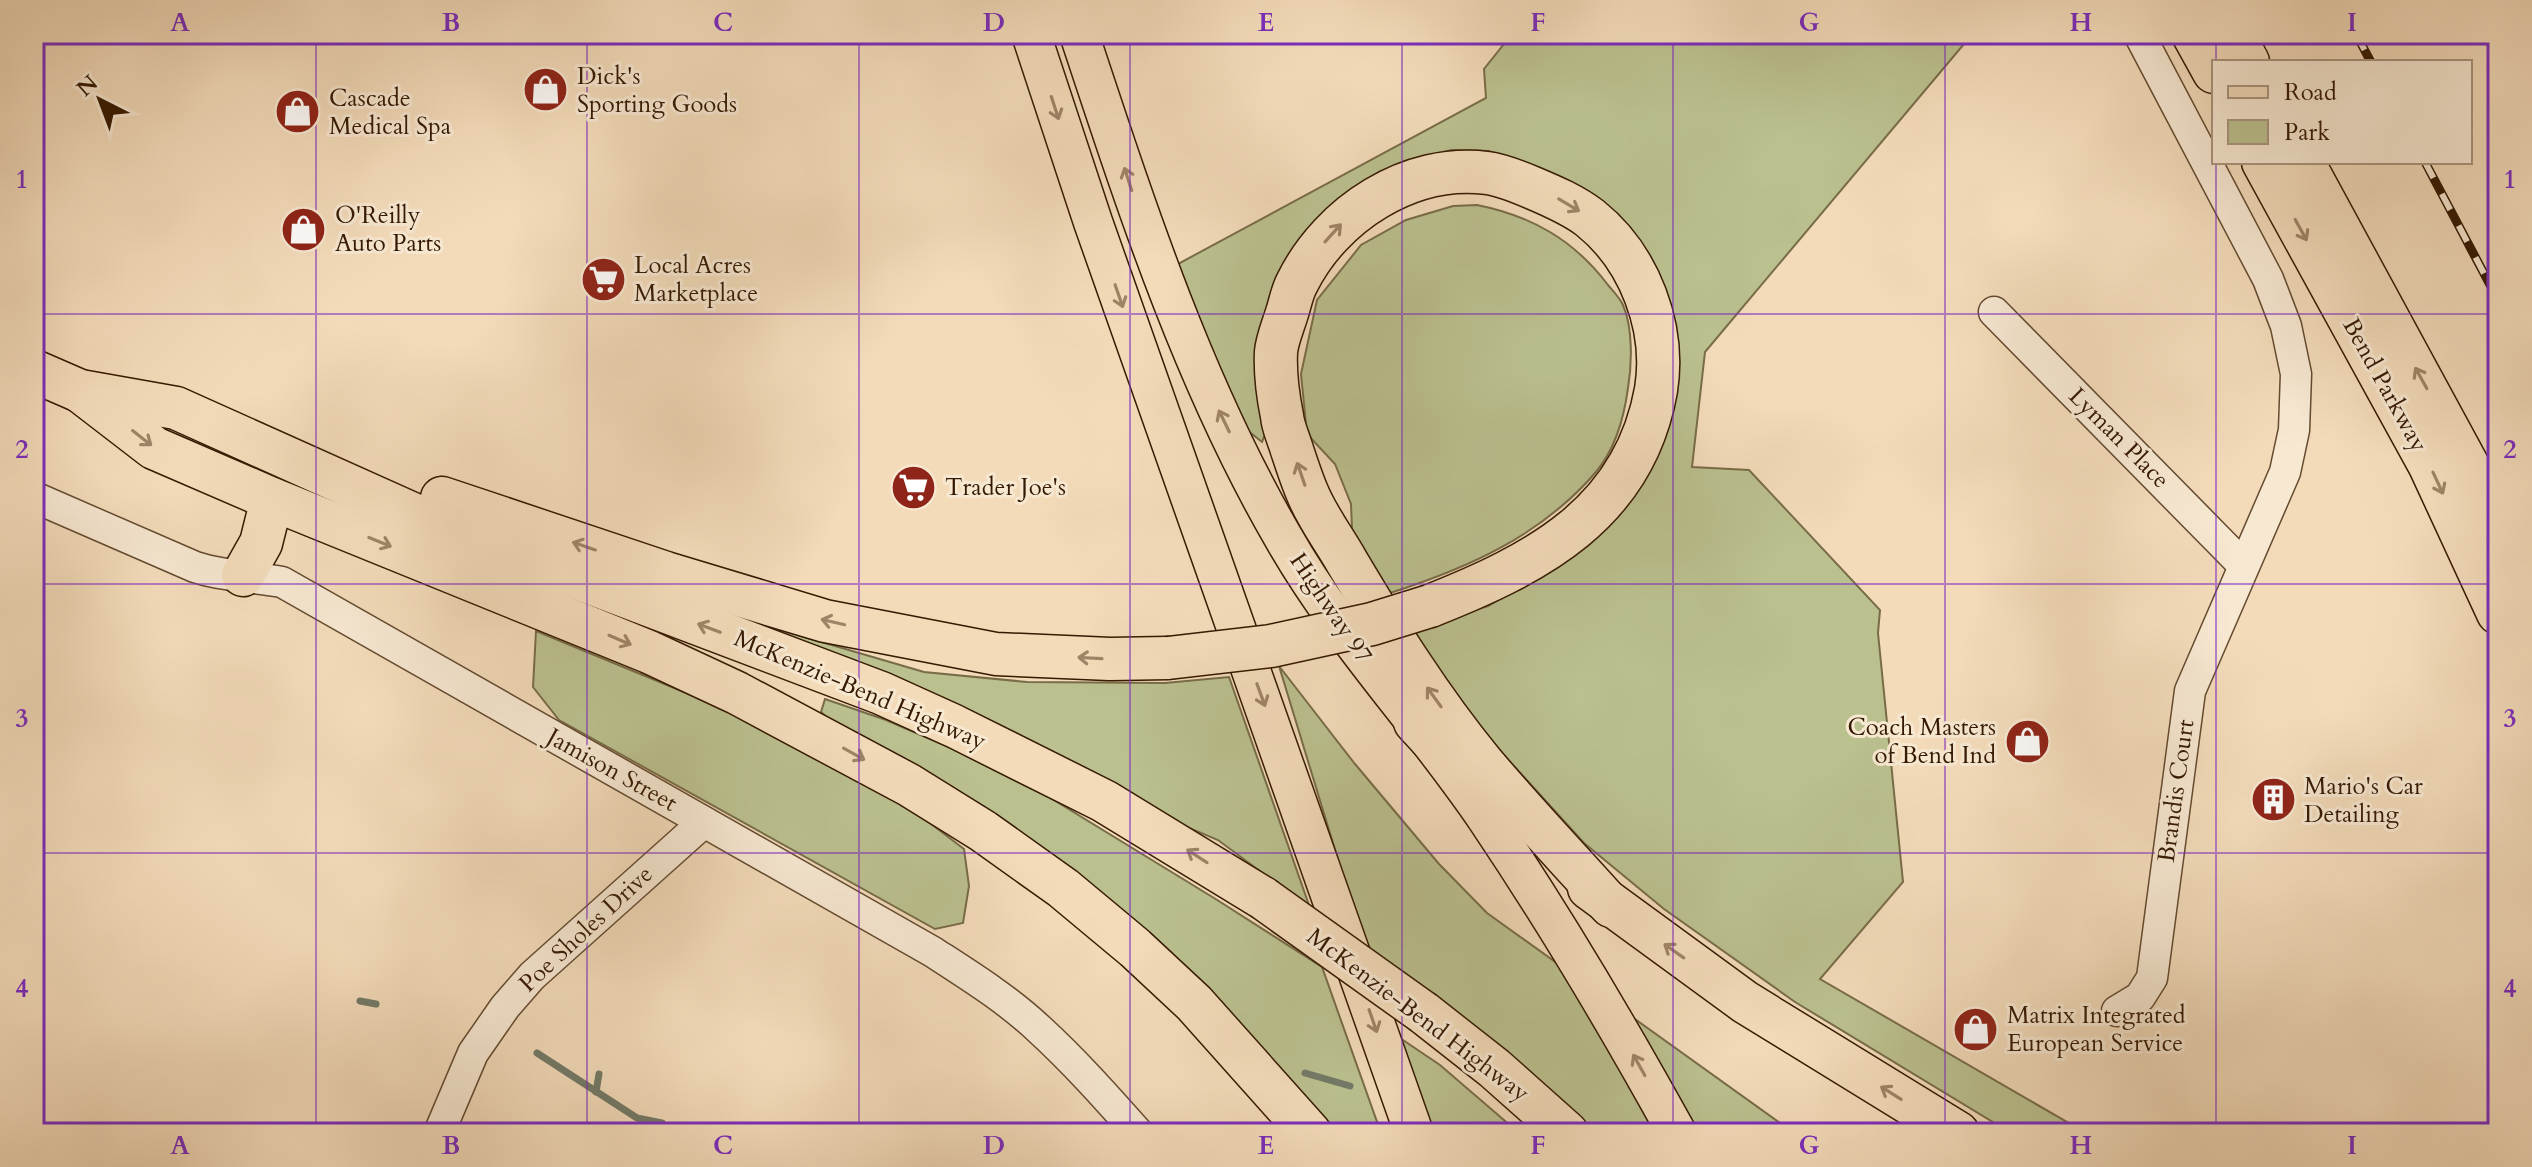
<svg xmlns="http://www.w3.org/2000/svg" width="2532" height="1167" font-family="Cardo,serif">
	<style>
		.green { fill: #bbc08f; stroke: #786c48; stroke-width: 2 }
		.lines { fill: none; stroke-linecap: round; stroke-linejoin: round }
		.stream { stroke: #737a68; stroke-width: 7 }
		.minor-casing { stroke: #644a2f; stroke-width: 33 }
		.major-casing { stroke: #351901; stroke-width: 41 }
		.highway-casing { stroke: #351901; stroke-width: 45 }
		.minor { stroke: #f7e8d2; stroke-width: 30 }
		.major { stroke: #f3dbba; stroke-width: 38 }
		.highway { stroke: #f3dbba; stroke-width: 42 }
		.rail-casing { stroke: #351901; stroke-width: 9 }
		.rail { stroke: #f7e8d2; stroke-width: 6; stroke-dasharray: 18; stroke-linecap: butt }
		.highway-bridge-casing { stroke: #351901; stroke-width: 45; stroke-linecap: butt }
		.highway-bridge { stroke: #f3dbba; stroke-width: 42 }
		.oneway { stroke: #9e8467 }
		.grid { fill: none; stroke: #7b2cbf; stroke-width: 2; stroke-opacity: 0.55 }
		.labels { text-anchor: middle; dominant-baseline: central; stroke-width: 6; stroke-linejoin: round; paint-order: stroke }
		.poi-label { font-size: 24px; fill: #351901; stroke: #f7e8d2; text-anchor: start }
		.street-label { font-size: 24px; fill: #351901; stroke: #f7e8d2 }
		.neatline { fill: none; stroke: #7b2cbf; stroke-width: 3 }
		.grid-label { font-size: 26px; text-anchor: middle; font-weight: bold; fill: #7b2cbf }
	</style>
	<rect width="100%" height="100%" fill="#f3dbba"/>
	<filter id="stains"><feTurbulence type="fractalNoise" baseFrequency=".0025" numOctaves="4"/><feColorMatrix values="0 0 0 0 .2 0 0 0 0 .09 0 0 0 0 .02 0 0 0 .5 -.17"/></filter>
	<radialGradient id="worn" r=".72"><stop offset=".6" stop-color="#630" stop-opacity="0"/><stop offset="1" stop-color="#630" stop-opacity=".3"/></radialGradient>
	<!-- green -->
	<g class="green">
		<polygon points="1512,34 1955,34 1964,44 1705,352 1692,467 1749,470 1880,610 1878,633 1903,882 1820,979 2086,1133 2011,1133 1795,1002 1664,909 1584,843 1503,754 1440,680 1408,631 1488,606 1568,560 1615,511 1671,323 1548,180 1489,151 1451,150 1399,167 1339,202 1305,232 1271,294 1269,425 1262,442 1247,430 1214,356 1178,264 1486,98 1484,69"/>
		<path d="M1477,205C1532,216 1574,240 1608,285C1613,291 1620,298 1623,305C1633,328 1632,364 1628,388C1624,418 1616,448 1596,472C1541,536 1468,568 1390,593L1352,529L1351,504L1335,464L1307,434L1301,374L1317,300L1361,245L1406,220L1453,206Z"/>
		<polygon points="760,624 924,672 1027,682 1165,683 1229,677 1310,908 1218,840 1076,780"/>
		<polygon points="536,631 713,704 901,801 964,849 969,886 963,923 935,929 559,720 533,687"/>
		<polygon points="1279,666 1355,764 1439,864 1487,913 1794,1133 1579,1133 1372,971"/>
		<polygon points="825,699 886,720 1013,775 1214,898 1322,967 1381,1133 1320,1133 1245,1042 835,725 821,712"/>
		<polygon points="1394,1034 1440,1065 1519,1133 1426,1133"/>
	</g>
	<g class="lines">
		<!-- stream -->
		<g class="stream">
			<polyline points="360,1001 376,1004"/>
			<polyline points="537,1053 637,1118 662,1123"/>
			<polyline points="1305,1073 1350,1086"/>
			<polyline points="596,1092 599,1074"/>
		</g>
		<defs>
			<g id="minor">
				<polyline points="1994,312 2243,565"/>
				<path d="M34,497L195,567C222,576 253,577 282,582L933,952C970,976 1007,999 1039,1029C1074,1061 1106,1097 1138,1133"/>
				<polyline points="2117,1011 2140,997 2152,978 2190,691 2285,472 2294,430 2296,374 2286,326 2268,279 2139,34"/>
				<polyline points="439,1133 473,1053 505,1007 532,976 704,822"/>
			</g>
			<g id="major">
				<polyline points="1031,34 1093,222 1414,1133"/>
				<path d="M1079,34C1136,206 1192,380 1283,537C1341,639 1422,723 1487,819C1555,920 1618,1026 1677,1133"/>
			</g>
			<g id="highway">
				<polyline points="2193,34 2214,72"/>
				<polyline points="2233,34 2248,62"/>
				<polyline points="2263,162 2430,466 2498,613"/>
				<polyline points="2303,162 2498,521"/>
				<polyline points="34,371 80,391 176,408 437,525 881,693 954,726 1104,801 1263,898"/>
				<polyline points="80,391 154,448 272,499 649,652 737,693 909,785 983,831 1063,888 1135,948 1194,1003 1310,1133"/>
				<polyline points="442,498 666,573 825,621 996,654 1110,659 1168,658"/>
				<polyline points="243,575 261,543 272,499"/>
				<path d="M1430,606C1536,564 1634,514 1656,390C1666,328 1640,258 1590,218C1573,205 1552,196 1533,188C1519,182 1502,175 1487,173C1410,163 1331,214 1297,283C1292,292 1290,304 1287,313C1283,326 1277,340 1276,352C1275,372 1278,396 1282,416C1283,427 1288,437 1291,447C1296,462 1301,478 1307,492C1317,517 1334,539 1347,562C1388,631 1431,700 1482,762C1523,811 1568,858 1611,906"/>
				<polyline points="1415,722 1460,771"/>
				<polyline points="1589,888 1745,1002 1958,1133"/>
				<polyline points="1424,1013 1494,1068 1567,1133"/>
			</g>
		</defs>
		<!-- minor casing -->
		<use href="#minor" class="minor-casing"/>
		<!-- major casing -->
		<use href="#major" class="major-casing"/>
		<!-- highway casing -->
		<use href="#highway" class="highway-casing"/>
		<!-- minor -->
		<use href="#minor" class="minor"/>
		<!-- major -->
		<use href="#major" class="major"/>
		<!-- highway -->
		<use href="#highway" class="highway"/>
		<defs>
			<g id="rail">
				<polyline points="2356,34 2371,62"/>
				<polyline points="2425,162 2498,300"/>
			</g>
		</defs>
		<!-- rail casing -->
		<use href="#rail" class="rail-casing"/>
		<!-- rail -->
		<use href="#rail" class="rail"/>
		<defs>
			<g id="highway-bridge">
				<polyline points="1168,658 1271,646 1372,624 1430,606"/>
				<polyline points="1263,898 1424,1013"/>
			</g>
		</defs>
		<!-- highway-bridge casing -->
		<use href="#highway-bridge" class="highway-bridge-casing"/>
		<!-- highway-bridge -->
		<use href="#highway-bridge" class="highway-bridge"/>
	</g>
	<!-- one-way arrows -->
	<defs><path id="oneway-shaft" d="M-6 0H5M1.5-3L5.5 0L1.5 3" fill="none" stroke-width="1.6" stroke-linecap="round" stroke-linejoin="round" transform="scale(2)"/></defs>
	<g class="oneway">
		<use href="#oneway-shaft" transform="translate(1055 108) rotate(72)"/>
		<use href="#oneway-shaft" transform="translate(1128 179) rotate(-108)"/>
		<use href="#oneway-shaft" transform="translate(1569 205) rotate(31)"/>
		<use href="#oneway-shaft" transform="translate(2301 230) rotate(61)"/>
		<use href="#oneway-shaft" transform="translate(1333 233) rotate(-48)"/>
		<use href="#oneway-shaft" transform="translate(1119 296) rotate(71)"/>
		<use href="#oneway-shaft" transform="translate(2421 378) rotate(-119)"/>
		<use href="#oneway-shaft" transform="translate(1224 421) rotate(-116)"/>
		<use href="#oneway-shaft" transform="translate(142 438) rotate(38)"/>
		<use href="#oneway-shaft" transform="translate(1301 474) rotate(-109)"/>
		<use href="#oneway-shaft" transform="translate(2438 483) rotate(65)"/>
		<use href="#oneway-shaft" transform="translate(380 542) rotate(22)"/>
		<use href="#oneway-shaft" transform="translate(584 546) rotate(-161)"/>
		<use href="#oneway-shaft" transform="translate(833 622) rotate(-167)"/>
		<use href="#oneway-shaft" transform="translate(709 628) rotate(-159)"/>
		<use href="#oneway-shaft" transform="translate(620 640) rotate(23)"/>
		<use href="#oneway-shaft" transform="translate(1090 658) rotate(-177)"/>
		<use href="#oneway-shaft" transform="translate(1261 695) rotate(70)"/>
		<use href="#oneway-shaft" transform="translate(1434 697) rotate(-126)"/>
		<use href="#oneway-shaft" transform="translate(854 754) rotate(29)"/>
		<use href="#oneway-shaft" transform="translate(1197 856) rotate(-147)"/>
		<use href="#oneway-shaft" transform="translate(1674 951) rotate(-145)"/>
		<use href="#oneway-shaft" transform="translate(1373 1021) rotate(71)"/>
		<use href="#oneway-shaft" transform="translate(1639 1065) rotate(-119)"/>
		<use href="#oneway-shaft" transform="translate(1891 1093) rotate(-148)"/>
	</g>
	<!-- grid -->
	<path class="grid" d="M316,34V1133M587,34V1133M859,34V1133M1130,34V1133M1402,34V1133M1673,34V1133M1945,34V1133M2216,34V62M2216,162V1133M34,314H2498M34,584H2498M34,853H2498"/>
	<!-- icons -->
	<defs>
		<symbol id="shop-disc" viewBox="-11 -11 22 22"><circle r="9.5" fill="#8f2418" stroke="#f7e8d2"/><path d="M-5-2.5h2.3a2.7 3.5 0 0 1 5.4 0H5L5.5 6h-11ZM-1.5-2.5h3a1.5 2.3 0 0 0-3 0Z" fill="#fff"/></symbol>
		<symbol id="supermarket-disc" viewBox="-11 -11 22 22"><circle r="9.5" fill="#8f2418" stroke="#f7e8d2"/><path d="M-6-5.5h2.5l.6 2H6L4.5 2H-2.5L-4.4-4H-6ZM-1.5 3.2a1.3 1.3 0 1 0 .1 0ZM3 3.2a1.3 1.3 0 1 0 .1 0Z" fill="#fff"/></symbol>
		<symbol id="building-disc" viewBox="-11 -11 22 22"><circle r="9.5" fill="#8f2418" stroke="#f7e8d2"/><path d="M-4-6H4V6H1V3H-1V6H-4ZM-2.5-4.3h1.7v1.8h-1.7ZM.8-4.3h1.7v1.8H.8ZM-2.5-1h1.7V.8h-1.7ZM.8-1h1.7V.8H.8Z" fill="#fff"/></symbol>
	</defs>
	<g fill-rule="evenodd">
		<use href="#shop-disc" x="520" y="64" width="51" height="51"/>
		<use href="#shop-disc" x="272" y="86" width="51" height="51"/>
		<use href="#shop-disc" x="278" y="204" width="51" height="51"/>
		<use href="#supermarket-disc" x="578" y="254" width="51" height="51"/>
		<use href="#supermarket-disc" x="888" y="462" width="51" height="51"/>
		<use href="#shop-disc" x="2002" y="716" width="51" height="51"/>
		<use href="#building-disc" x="2248" y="774" width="51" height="51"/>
		<use href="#shop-disc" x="1950" y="1004" width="51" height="51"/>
	</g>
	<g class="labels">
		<!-- poi labels -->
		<g class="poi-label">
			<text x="577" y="76">Dick's<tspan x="577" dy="28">Sporting Goods</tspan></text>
			<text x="329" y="98">Cascade<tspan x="329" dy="28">Medical Spa</tspan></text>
			<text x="335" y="215">O'Reilly<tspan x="335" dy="28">Auto Parts</tspan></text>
			<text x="634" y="265">Local Acres<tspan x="634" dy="28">Marketplace</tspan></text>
			<text x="945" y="487">Trader Joe's</text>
			<text x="1996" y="727" text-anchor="end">Coach Masters<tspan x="1996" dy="28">of Bend Ind</tspan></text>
			<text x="2304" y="786">Mario's Car<tspan x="2304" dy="28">Detailing</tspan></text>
			<text x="2007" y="1015">Matrix Integrated<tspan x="2007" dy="28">European Service</tspan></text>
		</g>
		<!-- street labels -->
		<g class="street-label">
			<text transform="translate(2385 385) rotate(61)">Bend Parkway</text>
			<text transform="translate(2119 438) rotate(45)">Lyman Place</text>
			<text transform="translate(1331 608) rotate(56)">Highway 97</text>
			<text transform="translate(860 690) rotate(23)">McKenzie-Bend Highway</text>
			<text transform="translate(612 770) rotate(29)">Jamison Street</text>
			<text transform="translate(2176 791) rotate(-82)">Brandis Court</text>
			<text transform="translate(586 929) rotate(-43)">Poe Sholes Drive</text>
			<text transform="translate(1418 1015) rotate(37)">McKenzie-Bend Highway</text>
		</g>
	</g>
	<!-- margin -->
	<rect width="2532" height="1167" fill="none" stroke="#f3dbba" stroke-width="88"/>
	<!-- legend -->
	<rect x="2212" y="60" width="260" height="104" fill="#f7e8d2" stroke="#a9957e" stroke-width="2"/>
	<rect x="2228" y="86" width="40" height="12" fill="#f3dbba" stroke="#a9957e" stroke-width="2"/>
	<text x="2284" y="100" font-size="24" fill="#351901">Road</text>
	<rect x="2228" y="120" width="40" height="24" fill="#bbc08f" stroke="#a9957e" stroke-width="2"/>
	<text x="2284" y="140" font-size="24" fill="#351901">Park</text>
	<!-- north arrow -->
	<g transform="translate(100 100) rotate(318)" stroke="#f7e8d2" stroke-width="6" paint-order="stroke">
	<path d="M0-6L14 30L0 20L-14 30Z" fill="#351901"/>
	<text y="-12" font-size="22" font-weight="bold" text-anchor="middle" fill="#351901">N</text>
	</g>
	<rect x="44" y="44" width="2444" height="1079" class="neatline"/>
	<g class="grid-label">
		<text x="180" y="31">A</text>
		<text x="451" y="31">B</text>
		<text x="723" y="31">C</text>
		<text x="994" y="31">D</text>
		<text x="1266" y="31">E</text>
		<text x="1538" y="31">F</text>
		<text x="1809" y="31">G</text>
		<text x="2081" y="31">H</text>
		<text x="2352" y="31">I</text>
		<text x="22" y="188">1</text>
		<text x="2510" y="188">1</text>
		<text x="22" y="458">2</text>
		<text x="2510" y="458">2</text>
		<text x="22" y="727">3</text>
		<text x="2510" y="727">3</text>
		<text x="22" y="997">4</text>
		<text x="2510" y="997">4</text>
		<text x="180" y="1154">A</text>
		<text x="451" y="1154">B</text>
		<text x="723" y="1154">C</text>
		<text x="994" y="1154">D</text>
		<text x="1266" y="1154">E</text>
		<text x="1538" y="1154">F</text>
		<text x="1809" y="1154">G</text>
		<text x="2081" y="1154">H</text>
		<text x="2352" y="1154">I</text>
	</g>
	<rect width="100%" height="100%" filter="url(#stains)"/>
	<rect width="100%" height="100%" fill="url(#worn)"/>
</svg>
